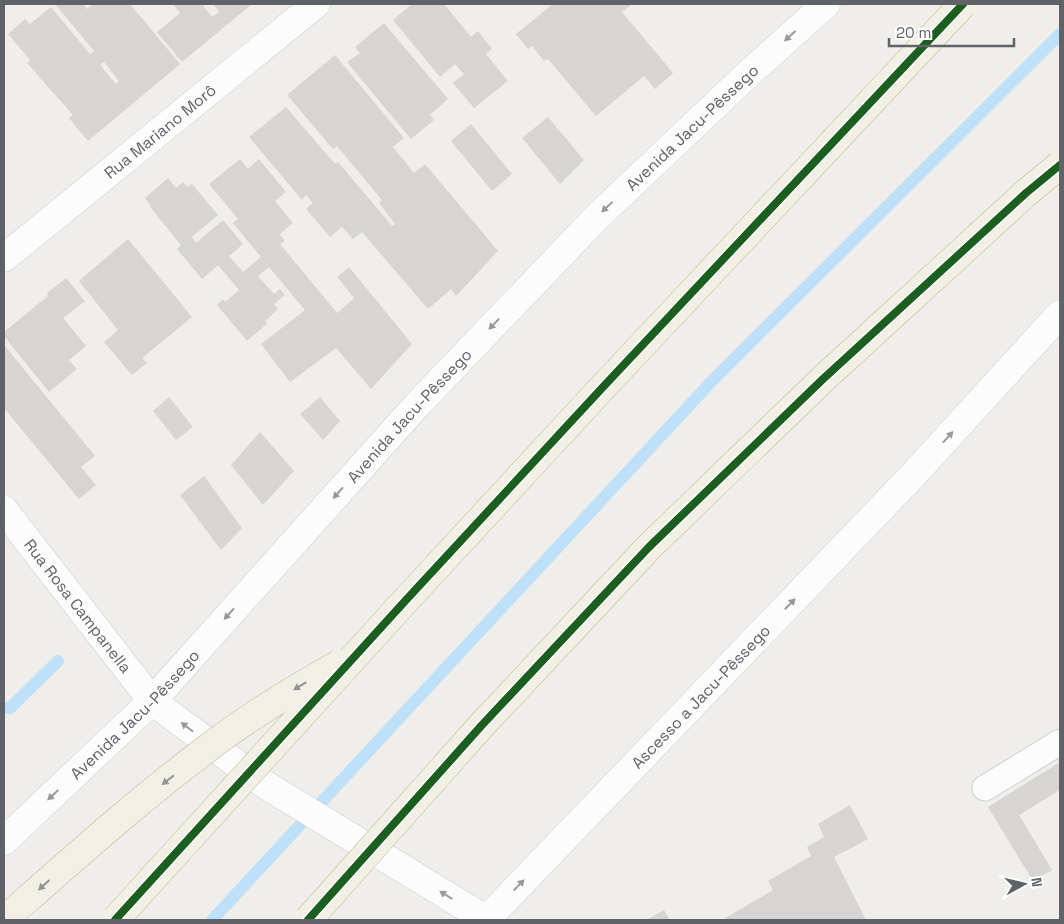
<svg xmlns="http://www.w3.org/2000/svg" width="1064" height="924" font-family="'Space Grotesk',sans-serif">
	<style>
		.lines { fill: none; stroke-linecap: round; stroke-linejoin: round }
		.stream { stroke: #bfe0f9; stroke-width: 12 }
		.building { fill: #d6d5d3; fill-rule: evenodd }
		.service-casing { stroke: #cbcccc; stroke-width: 27 }
		.minor-casing { stroke: #cbcccc; stroke-width: 29 }
		.tertiary-casing { stroke: #cbcccc; stroke-width: 29 }
		.service { stroke: #fdfcfc; stroke-width: 25 }
		.minor { stroke: #fdfcfc; stroke-width: 28 }
		.tertiary { stroke: #fdfcfc; stroke-width: 28 }
		.trunk-bridge-casing { stroke: #c8b996; stroke-width: 29; stroke-linecap: butt }
		.trunk-bridge { stroke: #f2f0e6; stroke-width: 28 }
		.cycleway-casing { stroke: #fff; stroke-width: 11 }
		.cycleway { stroke: #1b5e20; stroke-width: 8 }
		.oneway { fill: #96999c }
		.oneway2 { fill: #929494 }
		.labels { text-anchor: middle; dominant-baseline: central; stroke-width: 4; stroke-linejoin: round; paint-order: stroke }
		.street-label { font-size: 16px; fill: #5f6368; stroke: #fff }
	</style>
	<rect width="100%" height="100%" fill="#efeeea"/>
	<g class="lines">
		<!-- stream -->
		<g class="stream">
			<polyline points="4,708 10,708 58,661"/>
			<polyline points="212,920 712,381 1060,34"/>
		</g>
	</g>
	<!-- building -->
	<g class="building">
		<path d="M55,4H83L87,9L93,4H130L180,64L88,141L69,118L73,115L27,63L30,60L8,34L25,19L30,24L51,7L90,54L94,51ZM104,62L119,81L116,84L100,65Z"/>
		<polygon points="173,4 202,4 212,17 219,12 213,4 252,4 182,62 157,32 180,13"/>
		<polygon points="412,4 444,4 471,37 478,31 492,49 486,54 508,81 474,108 453,83 464,74 455,64 440,77 393,20"/>
		<polygon points="553,4 632,4 622,12 673,73 655,89 644,76 596,116 548,59 544,61 532,46 528,49 516,34"/>
		<polygon points="384,23 448,99 430,115 434,120 411,139 347,62 360,53 355,47"/>
		<polygon points="335,55 404,138 393,147 414,173 425,164 498,251 456,296 451,289 428,309 362,232 353,239 342,227 330,237 306,209 313,203 306,195 302,200 249,137 286,107 335,164 338,162 392,226 395,224 379,203 382,200 337,146 333,149 287,95"/>
		<polygon points="548,117 584,160 560,184 522,138"/>
		<polygon points="471,124 512,174 492,191 451,141"/>
		<polygon points="240,159 248,169 259,159 286,192 275,201 293,223 280,234 285,241 280,244 337,313 354,298 337,277 349,267 412,344 371,389 336,348 290,382 261,344 305,310 269,267 258,276 274,294 280,289 285,295 274,304 278,309 265,321 267,324 247,341 217,305 223,299 225,302 239,290 218,265 202,279 177,249 181,245 150,207 151,206 145,198 168,178 176,188 183,182 187,187 192,184 218,215 192,237 196,243 223,220 243,244 229,256 243,272 261,257 233,223 238,219 209,184"/>
		<polygon points="128,239 192,317 142,358 147,363 132,375 104,342 118,330 79,281"/>
		<polygon points="66,278 85,301 63,318 86,346 69,360 77,369 49,392 4,336 4,332 48,296 47,293"/>
		<polygon points="4,345 95,456 81,467 96,485 79,499 4,408"/>
		<polygon points="169,397 193,427 176,440 153,411"/>
		<polygon points="320,397 340,421 323,440 300,414"/>
		<polygon points="260,432 294,471 263,505 231,465"/>
		<polygon points="204,476 242,528 221,550 180,495"/>
		<polygon points="1060,762 1060,790 1019,815 1052,870 1033,881 988,807"/>
		<polygon points="850,805 868,839 834,857 866,920 722,920 773,890 768,881 811,856 807,847 824,837 818,824"/>
		<polygon points="664,910 670,920 646,920"/>
	</g>
	<g class="lines">
		<defs>
			<polyline id="service" points="985,788 1060,742"/>
			<g id="minor">
				<path id="s1" d="M4,258L316,4"/>
			</g>
			<g id="tertiary">
				<path id="s2" d="M4,510L152,701L264,784L487,920"/>
				<path id="s3" d="M4,841L152,701L417,405L597,217L746,76L826,4"/>
				<path id="s4" d="M486,920L915,473L1060,314"/>
			</g>
		</defs>
		<!-- service casing -->
		<use href="#service" class="service-casing"/>
		<!-- minor casing -->
		<use href="#minor" class="minor-casing"/>
		<!-- tertiary casing -->
		<use href="#tertiary" class="tertiary-casing"/>
		<!-- service -->
		<use href="#service" class="service"/>
		<!-- minor -->
		<use href="#minor" class="minor"/>
		<!-- tertiary -->
		<use href="#tertiary" class="tertiary"/>
		<defs>
			<g id="trunk-bridge">
				<path d="M4,920C74,858 144,795 220,739C258,711 298,687 339,664"/>
				<polyline points="115,920 406,600 603,387 963,4"/>
				<polyline points="308,920 482,725 649,547 823,379 1026,193 1060,165"/>
			</g>
		</defs>
		<!-- trunk-bridge casing -->
		<use href="#trunk-bridge" class="trunk-bridge-casing"/>
		<!-- trunk-bridge -->
		<use href="#trunk-bridge" class="trunk-bridge"/>
		<defs>
			<g id="cycleway">
				<polyline points="115,920 406,600 603,387 963,4"/>
				<polyline points="308,920 482,725 649,547 823,379 1026,193 1060,165"/>
			</g>
		</defs>
		<!-- cycleway casing -->
		<use href="#cycleway" class="cycleway-casing"/>
		<!-- cycleway -->
		<use href="#cycleway" class="cycleway"/>
	</g>
	<!-- one-way arrows -->
	<defs><path id="oneway-solid" d="M-6-.8H1V-3.2L6.5 0L1 3.2V.8H-6Z" transform="scale(1.25)"/></defs>
	<g class="oneway">
		<use href="#oneway-solid" transform="translate(790 36) rotate(138)"/>
		<use href="#oneway-solid" transform="translate(607 207) rotate(137)"/>
		<use href="#oneway-solid" transform="translate(494 324) rotate(134)"/>
		<use href="#oneway-solid" transform="translate(948 437) rotate(-48)"/>
		<use href="#oneway-solid" transform="translate(338 493) rotate(132)"/>
		<use href="#oneway-solid" transform="translate(790 604) rotate(-46)"/>
		<use href="#oneway-solid" transform="translate(229 614) rotate(132)"/>
		<use href="#oneway-solid" transform="translate(187 727) rotate(-143)"/>
		<use href="#oneway-solid" transform="translate(53 795) rotate(137)"/>
		<use href="#oneway-solid" transform="translate(519 885) rotate(-46)"/>
		<use href="#oneway-solid" transform="translate(446 895) rotate(-148)"/>
	</g>
	<g class="oneway2">
		<use href="#oneway-solid" transform="translate(300 686) rotate(149)"/>
		<use href="#oneway-solid" transform="translate(168 780) rotate(142)"/>
		<use href="#oneway-solid" transform="translate(44 885) rotate(138)"/>
	</g>
	<g class="labels">
		<!-- street labels -->
		<g class="street-label">
			<text stroke="none"><textPath href="#s3" startOffset="992">Avenida Jacu-Pêssego</textPath></text>
			<text stroke="none"><textPath href="#s1" startOffset="201">Rua Mariano Morô</textPath></text>
			<text stroke="none"><textPath href="#s3" startOffset="588">Avenida Jacu-Pêssego</textPath></text>
			<text stroke="none"><textPath href="#s2" startOffset="121">Rua Rosa Campanella</textPath></text>
			<text stroke="none"><textPath href="#s4" startOffset="310">Ascesso a Jacu-Pêssego</textPath></text>
			<text stroke="none"><textPath href="#s3" startOffset="182">Avenida Jacu-Pêssego</textPath></text>
		</g>
	</g>
	<!-- border -->
	<rect width="1064" height="924" fill="none" stroke="#5f6368" stroke-width="10"/>
	<!-- north arrow -->
	<g transform="translate(1024 884) rotate(82)" stroke="#ffffff" stroke-width="4" paint-order="stroke">
	<path d="M0-4L9 19L0 12L-9 19Z" fill="#5f6368"/>
	<text y="-8" font-size="14" font-weight="bold" text-anchor="middle" fill="#5f6368">N</text>
	</g>
	<!-- scale -->
	<path d="M889 38v8h125v-8" fill="none" stroke="#5f6368" stroke-width="2.5"/>
	<text x="896" y="38" font-size="15" fill="#5f6368" stroke="#ffffff" stroke-width="4" paint-order="stroke">20 m</text>
</svg>
